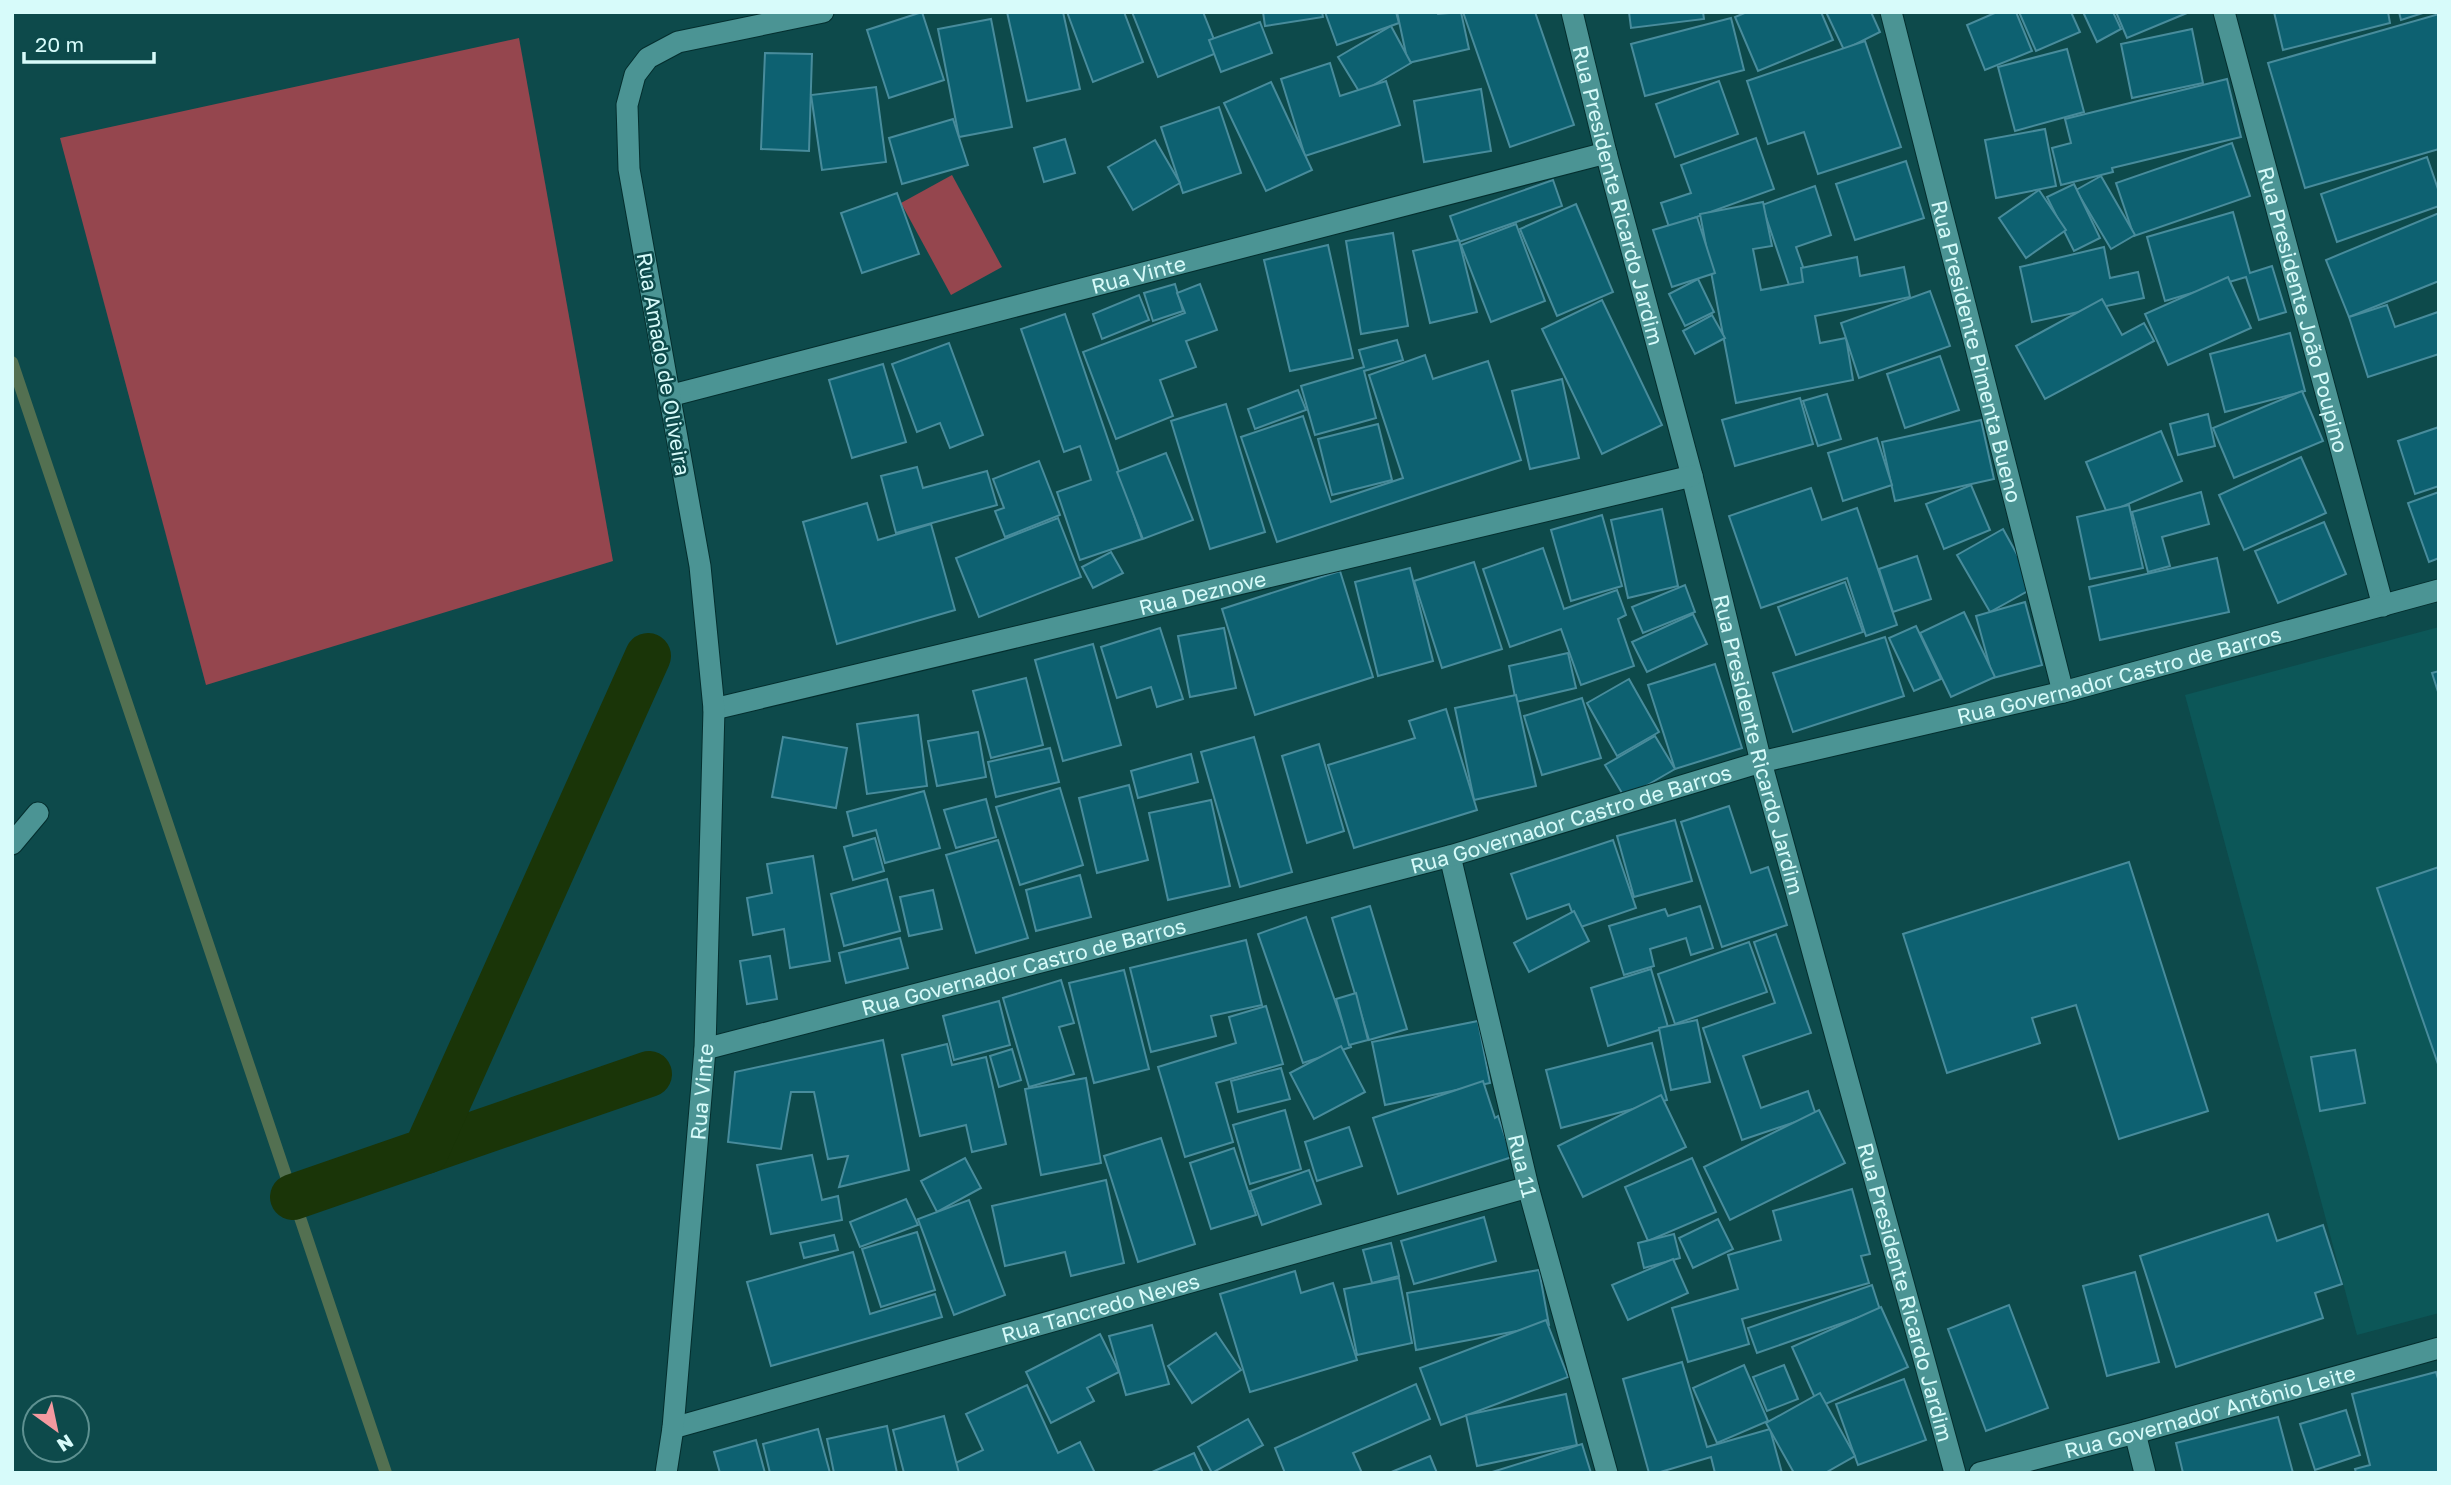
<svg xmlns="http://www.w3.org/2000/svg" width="2451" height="1485" font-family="'Golos Text',sans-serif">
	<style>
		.built { fill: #0c5758 }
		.green { fill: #95464e }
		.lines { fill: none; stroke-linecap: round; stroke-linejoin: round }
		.stream { stroke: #537051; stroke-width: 12 }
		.canal { stroke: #1a3508; stroke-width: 46 }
		.building { fill: #0d6171; stroke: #488c9c; stroke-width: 2 }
		.street-casing { stroke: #042e2e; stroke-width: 23 }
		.street { stroke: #4b9494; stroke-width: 21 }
		.labels { text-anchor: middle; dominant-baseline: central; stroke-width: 5; stroke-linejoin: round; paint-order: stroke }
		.street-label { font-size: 21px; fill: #d7fbfa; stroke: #0d4a4b }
	</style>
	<rect width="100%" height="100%" fill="#0d4a4b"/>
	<!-- built -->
	<polygon class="built" points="2439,627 2439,1313 2357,1335 2185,695"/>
	<!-- green -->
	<g class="green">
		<polygon points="519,38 613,561 206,685 60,138"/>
		<polygon points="952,175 1002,267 951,295 901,203"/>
	</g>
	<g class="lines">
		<!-- stream -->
		<polyline class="stream" points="12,362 386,1473"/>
		<!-- canal -->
		<g class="canal">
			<polyline points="426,1151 649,1074"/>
			<polyline points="293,1197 426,1151 648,656"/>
		</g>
	</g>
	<!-- building -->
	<g class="building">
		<polygon points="922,12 944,80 889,98 867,30"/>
		<polygon points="1007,12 1063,12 1080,89 1027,101"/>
		<polygon points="1067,12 1124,12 1143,62 1093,82"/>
		<polygon points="1132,12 1203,12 1219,52 1158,77"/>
		<polygon points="1263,12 1322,12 1323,17 1265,26"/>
		<polygon points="1325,12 1396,12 1399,23 1337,45"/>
		<polygon points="1397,12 1437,12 1438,14 1461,12 1469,49 1408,63"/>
		<polygon points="1463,12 1535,12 1574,125 1510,147"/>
		<polygon points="1629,12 1703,12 1704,19 1631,28"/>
		<polygon points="1747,12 1821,12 1833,40 1758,71 1735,17"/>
		<polygon points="1826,12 1871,12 1880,32 1844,50"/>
		<polygon points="1997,12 2016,12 2032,51 1985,70 1967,25"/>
		<polygon points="2019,12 2071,12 2080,32 2036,51"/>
		<polygon points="2083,12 2113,12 2121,29 2097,42"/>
		<polygon points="2116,12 2187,12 2187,13 2127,38"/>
		<polygon points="2274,12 2388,12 2390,23 2283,50"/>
		<polygon points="2399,12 2426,12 2401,20"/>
		<polygon points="2439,14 2439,149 2305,188 2268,63"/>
		<polygon points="1731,18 1744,70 1645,96 1631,44"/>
		<polygon points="991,19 1012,127 959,137 938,29"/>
		<polygon points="1260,22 1272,53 1221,72 1209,40"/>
		<polygon points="1391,26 1411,63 1360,93 1338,57"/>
		<polygon points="2192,29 2203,83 2132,98 2121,44"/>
		<polygon points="1865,41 1901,147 1818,174 1804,132 1768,144 1747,81"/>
		<polygon points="2067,49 2084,112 2015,131 1998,67"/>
		<polygon points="765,53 812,54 809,151 761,149"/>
		<polygon points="1330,63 1340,96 1386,81 1400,125 1305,156 1281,79"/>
		<polygon points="2227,79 2241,137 2112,168 2113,172 2061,185 2052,148 2071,143 2065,119"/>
		<polygon points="1719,81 1738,134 1675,157 1656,104"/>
		<polygon points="1271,82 1312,170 1266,191 1224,103"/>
		<polygon points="876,87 886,162 822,170 811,95"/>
		<polygon points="1481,89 1491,151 1424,162 1414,101"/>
		<polygon points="1219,107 1241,173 1183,193 1161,127"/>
		<polygon points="953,119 968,165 902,184 889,138"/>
		<polygon points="2045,129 2056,186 1996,198 1985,140"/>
		<polygon points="1756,138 1774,189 1669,227 1661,203 1691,193 1681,165"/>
		<polygon points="1065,139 1075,173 1044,182 1034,148"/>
		<polygon points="1155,140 1180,183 1133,210 1108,167"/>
		<polygon points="2232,143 2250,196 2134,236 2116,183"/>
		<polygon points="2427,157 2439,192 2439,206 2337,242 2321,194"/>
		<polygon points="1906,161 1924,218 1855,240 1836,184"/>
		<polygon points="2101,176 2135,235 2111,249 2076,190"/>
		<polygon points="1553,180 1562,206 1459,242 1450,216"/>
		<polygon points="2074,184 2100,238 2074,251 2047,197"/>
		<polygon points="1815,186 1831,235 1796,247 1809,284 1791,291 1762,205"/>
		<polygon points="2039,190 2066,230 2026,258 1999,218"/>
		<polygon points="897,193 919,254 862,273 841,213"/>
		<polygon points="1763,202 1772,246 1753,249 1761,290 1803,282 1801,268 1857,257 1860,276 1904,267 1910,297 1815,316 1820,343 1846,338 1853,380 1736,403 1700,214"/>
		<polygon points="1576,204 1613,292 1557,316 1520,229"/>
		<polygon points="2233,212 2250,273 2272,266 2286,312 2259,320 2246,277 2165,301 2147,237"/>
		<polygon points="2439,213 2439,281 2349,317 2326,260"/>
		<polygon points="1697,217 1715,273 1672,287 1653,230"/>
		<polygon points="1516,224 1545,301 1491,322 1461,245"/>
		<polygon points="1393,233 1408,326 1361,334 1346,241"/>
		<polygon points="1459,240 1477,312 1430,323 1413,251"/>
		<polygon points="1328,245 1353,358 1290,371 1264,260"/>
		<polygon points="2104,247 2110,278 2138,272 2144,298 2032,322 2020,267"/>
		<polygon points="2228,277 2251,328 2168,365 2145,314"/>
		<polygon points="1698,279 1714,312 1685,326 1669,294"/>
		<polygon points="1175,284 1183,311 1153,321 1144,293"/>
		<polygon points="1200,284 1217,330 1186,341 1196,367 1160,380 1173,416 1116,439 1083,352 1185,313 1177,293"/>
		<polygon points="1930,291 1950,346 1859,378 1841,323"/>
		<polygon points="1139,295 1149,320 1102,339 1093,314"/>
		<polygon points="2102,299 2122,335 2144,323 2154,341 2045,399 2016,346"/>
		<polygon points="1602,300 1662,425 1602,454 1542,329"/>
		<polygon points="2387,305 2395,327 2438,312 2439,354 2368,377 2349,317"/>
		<polygon points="1065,314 1142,539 1080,560 1057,492 1091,480 1080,446 1064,452 1021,329"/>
		<polygon points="1712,315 1725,338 1695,354 1683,331"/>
		<polygon points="2290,333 2305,391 2225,412 2210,354"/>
		<polygon points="1397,340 1403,360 1364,371 1376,418 1315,435 1301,386 1364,367 1359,350"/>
		<polygon points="949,343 983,435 950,448 940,423 917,432 892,364"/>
		<polygon points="1425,355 1433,379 1488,361 1521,460 1277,542 1241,437 1303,416 1331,502 1403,478 1369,375"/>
		<polygon points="1940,356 1959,410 1905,428 1887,374"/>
		<polygon points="883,364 906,442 852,458 829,380"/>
		<polygon points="1562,379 1579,458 1530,469 1512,391"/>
		<polygon points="1298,390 1306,410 1255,429 1248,409"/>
		<polygon points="2302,391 2323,441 2234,478 2213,428"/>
		<polygon points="1827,394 1841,439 1818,446 1803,401"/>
		<polygon points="1800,398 1813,444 1735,466 1722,420"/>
		<polygon points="1226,404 1265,532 1210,549 1171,421"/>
		<polygon points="2208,414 2215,446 2178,455 2170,424"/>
		<polygon points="1981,420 1994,479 1895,501 1882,442"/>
		<polygon points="1378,424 1392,480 1332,495 1318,439"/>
		<polygon points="2439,427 2439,486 2415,494 2398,441"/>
		<polygon points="2161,431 2182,481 2107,513 2086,462"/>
		<polygon points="1877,438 1892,485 1843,501 1828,453"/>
		<polygon points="1166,453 1193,520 1143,539 1117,472"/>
		<polygon points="2301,457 2326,513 2244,550 2219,495"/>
		<polygon points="1039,461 1060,515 1005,537 995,511 1004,508 993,479"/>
		<polygon points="917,467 923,488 987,471 997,505 896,533 881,476"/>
		<polygon points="1971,485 1990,530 1944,549 1926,504"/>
		<polygon points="1811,488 1822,520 1857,508 1897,625 1866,636 1847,578 1761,608 1729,516"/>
		<polygon points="2201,492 2209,524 2162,537 2170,566 2148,572 2132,512"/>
		<polygon points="2439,492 2439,558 2429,562 2408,503"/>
		<polygon points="867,503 878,540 931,524 955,610 837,644 803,522"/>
		<polygon points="2129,505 2143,568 2090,579 2077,517"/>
		<polygon points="1662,509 1678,586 1628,598 1611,520"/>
		<polygon points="1602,515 1622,586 1571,601 1551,530"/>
		<polygon points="1058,518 1081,577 979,617 956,558"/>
		<polygon points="2324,522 2346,574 2278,603 2255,551"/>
		<polygon points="2003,529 2035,587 1990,612 1957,555"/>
		<polygon points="1543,548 1564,609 1617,590 1626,615 1618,619 1634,666 1581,685 1561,629 1510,647 1483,569"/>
		<polygon points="1111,552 1123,573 1093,588 1082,567"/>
		<polygon points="1917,556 1931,599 1893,612 1879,569"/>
		<polygon points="2217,558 2229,612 2100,640 2089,587"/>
		<polygon points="1474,562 1502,649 1442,668 1414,581"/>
		<polygon points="1410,568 1433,661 1378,676 1355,582"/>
		<polygon points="1340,571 1373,677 1255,715 1222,609"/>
		<polygon points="1845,582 1863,632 1796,655 1778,607"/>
		<polygon points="1685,585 1695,612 1643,633 1632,607"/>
		<polygon points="2025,602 2042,665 1993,678 1976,616"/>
		<polygon points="1964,612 1995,677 1951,697 1920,633"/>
		<polygon points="1693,614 1707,644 1647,672 1632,642"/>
		<polygon points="1916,626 1941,679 1914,691 1889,638"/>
		<polygon points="1160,628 1183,699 1157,707 1151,687 1117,698 1101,647"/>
		<polygon points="1224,628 1236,688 1190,697 1178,636"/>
		<polygon points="1885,637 1904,696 1793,732 1773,673"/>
		<polygon points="1093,644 1121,745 1063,761 1035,660"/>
		<polygon points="1568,653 1576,688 1516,702 1509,666"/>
		<polygon points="1715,664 1742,748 1675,769 1648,685"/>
		<polygon points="2439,671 2439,695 2432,673"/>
		<polygon points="1026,678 1043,745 991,758 973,691"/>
		<polygon points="1629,679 1659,732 1617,756 1587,703"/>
		<polygon points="1516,695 1536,786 1474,800 1455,708"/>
		<polygon points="1582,698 1601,758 1542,775 1524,716"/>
		<polygon points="1446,709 1477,810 1354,848 1328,765 1415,738 1409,721"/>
		<polygon points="918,715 927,786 867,794 857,724"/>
		<polygon points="978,732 986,777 937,786 928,741"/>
		<polygon points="1655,736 1675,769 1625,798 1605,765"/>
		<polygon points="783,737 847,748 836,808 772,797"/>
		<polygon points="1254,737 1292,872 1240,887 1201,752"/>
		<polygon points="1319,744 1344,831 1307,843 1282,756"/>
		<polygon points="1050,748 1059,782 996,797 988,762"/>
		<polygon points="1191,754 1198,782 1138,798 1131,771"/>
		<polygon points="1129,785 1148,860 1097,873 1079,798"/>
		<polygon points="1060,788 1083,865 1020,885 996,807"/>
		<polygon points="924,791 940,848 885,863 876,830 853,836 847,812"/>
		<polygon points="986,799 996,837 956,848 944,810"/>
		<polygon points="1211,800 1230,886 1168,900 1149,813"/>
		<polygon points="1729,806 1751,873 1768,867 1787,925 1722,947 1681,822"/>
		<polygon points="1675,820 1692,881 1634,897 1617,836"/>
		<polygon points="875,838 884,871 853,880 844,847"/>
		<polygon points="998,840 1028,938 976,953 946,855"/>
		<polygon points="1613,840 1636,908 1578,928 1569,904 1527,919 1511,874"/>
		<polygon points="813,856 830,961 790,968 784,929 753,935 747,898 772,893 767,864"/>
		<polygon points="2129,862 2208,1111 2119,1139 2076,1005 2032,1018 2040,1043 1947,1073 1903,934"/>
		<polygon points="2439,867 2439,1067 2377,888"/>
		<polygon points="1080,875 1091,917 1036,931 1026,890"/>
		<polygon points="887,879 900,931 844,946 831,894"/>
		<polygon points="933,890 942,929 909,936 900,897"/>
		<polygon points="1370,906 1407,1029 1369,1040 1332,918"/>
		<polygon points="1700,906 1713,948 1691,955 1686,938 1650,949 1654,966 1624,975 1609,926 1665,909 1668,916"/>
		<polygon points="1574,911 1589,941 1529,972 1514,943"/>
		<polygon points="1306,917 1351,1047 1303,1063 1258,934"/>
		<polygon points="1776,934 1811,1033 1743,1056 1761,1108 1808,1091 1816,1115 1742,1140 1703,1028 1775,1003 1754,942"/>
		<polygon points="900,938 908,968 846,983 839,953"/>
		<polygon points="1246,940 1262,1005 1211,1016 1216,1036 1151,1052 1130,968"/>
		<polygon points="1749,942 1767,992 1675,1024 1658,974"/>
		<polygon points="770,956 777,999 747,1004 740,961"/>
		<polygon points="1651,969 1668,1027 1608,1046 1591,988"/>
		<polygon points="1124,970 1149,1069 1094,1083 1069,983"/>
		<polygon points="1061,980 1074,1023 1059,1027 1074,1074 1029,1087 1003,998"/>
		<polygon points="1356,993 1368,1040 1349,1045 1336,999"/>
		<polygon points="999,1001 1010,1045 954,1060 943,1016"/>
		<polygon points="1266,1006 1283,1064 1216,1083 1233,1142 1185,1157 1158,1067 1236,1043 1229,1017"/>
		<polygon points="1697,1020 1710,1082 1671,1090 1659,1028"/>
		<polygon points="1478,1021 1490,1083 1385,1105 1372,1042"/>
		<polygon points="883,1040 909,1170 839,1187 848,1156 828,1159 814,1092 791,1092 781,1149 728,1142 735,1072"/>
		<polygon points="1652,1043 1667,1100 1561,1128 1546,1070"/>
		<polygon points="947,1044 952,1065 986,1057 1006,1144 972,1152 966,1125 920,1136 902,1055"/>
		<polygon points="1341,1046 1365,1092 1314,1119 1290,1073"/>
		<polygon points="1012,1049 1021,1080 999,1087 990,1056"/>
		<polygon points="2355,1050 2365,1103 2320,1111 2311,1057"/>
		<polygon points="1281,1068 1290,1099 1238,1112 1231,1081"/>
		<polygon points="1086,1078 1101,1163 1041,1175 1025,1089"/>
		<polygon points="1483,1081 1495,1118 1498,1116 1512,1157 1398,1194 1373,1118"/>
		<polygon points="1661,1095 1686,1147 1583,1197 1558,1146"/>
		<polygon points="1285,1110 1301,1169 1250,1184 1233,1125"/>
		<polygon points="1819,1110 1845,1163 1730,1220 1704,1167"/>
		<polygon points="1349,1127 1362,1166 1317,1181 1305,1142"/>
		<polygon points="1161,1138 1195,1244 1138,1262 1104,1156"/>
		<polygon points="1234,1148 1256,1215 1211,1229 1190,1163"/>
		<polygon points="812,1155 822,1200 838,1196 842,1220 771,1234 757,1165"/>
		<polygon points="965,1158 981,1188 937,1212 921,1181"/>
		<polygon points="1692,1158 1716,1212 1648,1241 1625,1187"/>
		<polygon points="1309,1170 1321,1204 1262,1225 1250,1191"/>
		<polygon points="1106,1180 1124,1263 1071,1276 1065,1252 1005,1266 992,1206"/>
		<polygon points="1852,1189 1870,1254 1861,1256 1869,1283 1742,1319 1749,1344 1688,1362 1672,1308 1738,1289 1728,1255 1781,1240 1773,1211"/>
		<polygon points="906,1199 918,1225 860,1247 850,1222"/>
		<polygon points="969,1200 1005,1295 954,1315 918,1219"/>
		<polygon points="2268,1214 2277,1241 2323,1225 2342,1284 2315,1293 2323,1318 2176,1367 2140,1256"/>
		<polygon points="1484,1217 1496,1261 1414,1284 1401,1241"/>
		<polygon points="1718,1219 1733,1249 1693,1268 1679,1238"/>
		<polygon points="917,1232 935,1290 881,1307 862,1249"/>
		<polygon points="1674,1234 1680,1258 1644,1268 1638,1243"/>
		<polygon points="834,1235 838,1250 804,1258 800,1243"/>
		<polygon points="1391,1243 1399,1276 1372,1283 1363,1250"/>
		<polygon points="853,1252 870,1314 935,1294 942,1317 771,1366 747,1282"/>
		<polygon points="1673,1259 1688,1293 1628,1320 1612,1285"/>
		<polygon points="1539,1270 1549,1325 1416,1350 1407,1293"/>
		<polygon points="1295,1271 1301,1293 1333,1283 1357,1360 1250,1392 1220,1294"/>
		<polygon points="2135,1272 2159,1362 2107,1376 2083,1286"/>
		<polygon points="1399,1278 1412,1343 1357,1355 1344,1289"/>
		<polygon points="1872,1285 1880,1310 1757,1353 1748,1328"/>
		<polygon points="2009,1305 2048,1408 1986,1431 1948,1329"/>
		<polygon points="1881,1307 1908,1367 1819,1407 1792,1347"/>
		<polygon points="1546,1320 1568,1377 1441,1425 1420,1368"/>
		<polygon points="1152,1325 1169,1384 1126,1395 1109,1336"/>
		<polygon points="1216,1333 1241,1370 1192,1403 1168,1366"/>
		<polygon points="1100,1334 1119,1372 1087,1388 1094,1401 1051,1423 1026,1372"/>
		<polygon points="1682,1362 1707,1447 1770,1429 1782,1473 1715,1473 1711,1457 1657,1473 1649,1473 1623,1379"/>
		<polygon points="1744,1365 1768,1421 1717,1443 1693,1388"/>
		<polygon points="1784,1365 1798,1399 1767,1411 1753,1377"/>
		<polygon points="2436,1372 2439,1382 2439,1473 2356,1473 2355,1469 2370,1465 2352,1394"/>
		<polygon points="1904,1379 1926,1440 1858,1465 1836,1404"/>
		<polygon points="1416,1384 1430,1419 1353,1453 1362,1473 1285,1473 1275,1448"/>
		<polygon points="1027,1385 1058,1453 1080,1442 1095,1473 952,1473 949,1466 983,1450 966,1414"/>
		<polygon points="1820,1393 1855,1456 1825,1473 1794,1473 1766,1423"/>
		<polygon points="1566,1394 1577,1445 1477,1466 1466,1415"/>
		<polygon points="2346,1410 2360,1455 2315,1470 2300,1424"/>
		<polygon points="944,1416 959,1473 904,1473 893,1430"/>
		<polygon points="2278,1417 2293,1473 2183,1473 2176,1443"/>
		<polygon points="1248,1419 1263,1445 1212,1473 1198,1447"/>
		<polygon points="887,1426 897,1473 834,1473 827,1439"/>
		<polygon points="818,1429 830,1473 770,1473 763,1444"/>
		<polygon points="756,1440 765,1473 720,1473 714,1452"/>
		<polygon points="1582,1444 1591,1473 1489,1473"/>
		<polygon points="1194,1453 1203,1473 1150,1473"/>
		<polygon points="1430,1456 1437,1473 1389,1473"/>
	</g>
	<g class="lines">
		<defs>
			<g id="street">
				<path id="s1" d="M1572,12L1606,153L1692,476L1761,762L1955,1473"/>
				<path id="s2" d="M1891,12L2063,692"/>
				<path id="s3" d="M2224,12L2383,606"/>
				<path id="s4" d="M669,396L1606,153"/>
				<path id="s5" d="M714,709L1692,476"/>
				<polyline points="12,844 38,813"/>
				<path id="s6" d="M1450,856L1528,1187L1607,1473"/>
				<path id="s7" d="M705,1049L1450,856L1761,762L2063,692L2439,590"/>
				<path id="s8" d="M673,1428L1528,1187"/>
				<polyline points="2135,1433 2145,1473"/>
				<path id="s9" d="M666,1473L673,1428L705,1049L714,709L700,566L629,169L627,105L635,75L648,58L678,42L823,12"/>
				<path id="s10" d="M1980,1473L2135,1433L2439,1348"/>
			</g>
		</defs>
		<!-- street casing -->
		<use href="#street" class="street-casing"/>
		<!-- street -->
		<use href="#street" class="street"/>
	</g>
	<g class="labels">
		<!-- street labels -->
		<g class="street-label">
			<text stroke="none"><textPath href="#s1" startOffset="189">Rua Presidente Ricardo Jardim</textPath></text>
			<text stroke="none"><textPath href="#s4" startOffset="485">Rua Vinte</textPath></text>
			<text stroke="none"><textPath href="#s3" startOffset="308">Rua Presidente João Poupino</textPath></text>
			<text stroke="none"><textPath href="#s2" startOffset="350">Rua Presidente Pimenta Bueno</textPath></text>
			<text transform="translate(664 364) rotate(80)">Rua Amado de Oliveira</text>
			<text stroke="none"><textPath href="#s5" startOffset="502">Rua Deznove</textPath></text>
			<text stroke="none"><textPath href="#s7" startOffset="1463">Rua Governador Castro de Barros</textPath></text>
			<text stroke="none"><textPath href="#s1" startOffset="756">Rua Presidente Ricardo Jardim</textPath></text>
			<text stroke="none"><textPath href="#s7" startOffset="896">Rua Governador Castro de Barros</textPath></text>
			<text stroke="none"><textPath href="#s7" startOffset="329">Rua Governador Castro de Barros</textPath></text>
			<text stroke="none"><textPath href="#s9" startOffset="383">Rua Vinte</textPath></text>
			<text stroke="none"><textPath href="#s6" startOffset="318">Rua 11</textPath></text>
			<text stroke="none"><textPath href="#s1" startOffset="1323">Rua Presidente Ricardo Jardim</textPath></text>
			<text stroke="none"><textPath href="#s8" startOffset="444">Rua Tancredo Neves</textPath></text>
			<text stroke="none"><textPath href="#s10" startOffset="238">Rua Governador Antônio Leite</textPath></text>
		</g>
	</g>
	<!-- border -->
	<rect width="2451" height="1485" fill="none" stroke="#d7fbfa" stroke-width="28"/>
	<!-- north arrow -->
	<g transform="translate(56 1429) rotate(147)"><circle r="33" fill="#0d4a4b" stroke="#5e9191" stroke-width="2"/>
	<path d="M0-5L12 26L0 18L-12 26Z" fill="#f49aa0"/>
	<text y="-10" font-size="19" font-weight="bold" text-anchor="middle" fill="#d7fbfa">N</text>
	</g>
	<!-- scale -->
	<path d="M24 52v10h130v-10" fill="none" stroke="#d7fbfa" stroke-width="3.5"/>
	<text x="35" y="52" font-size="21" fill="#d7fbfa" stroke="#0d4a4b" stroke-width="5" paint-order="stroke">20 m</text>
</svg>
